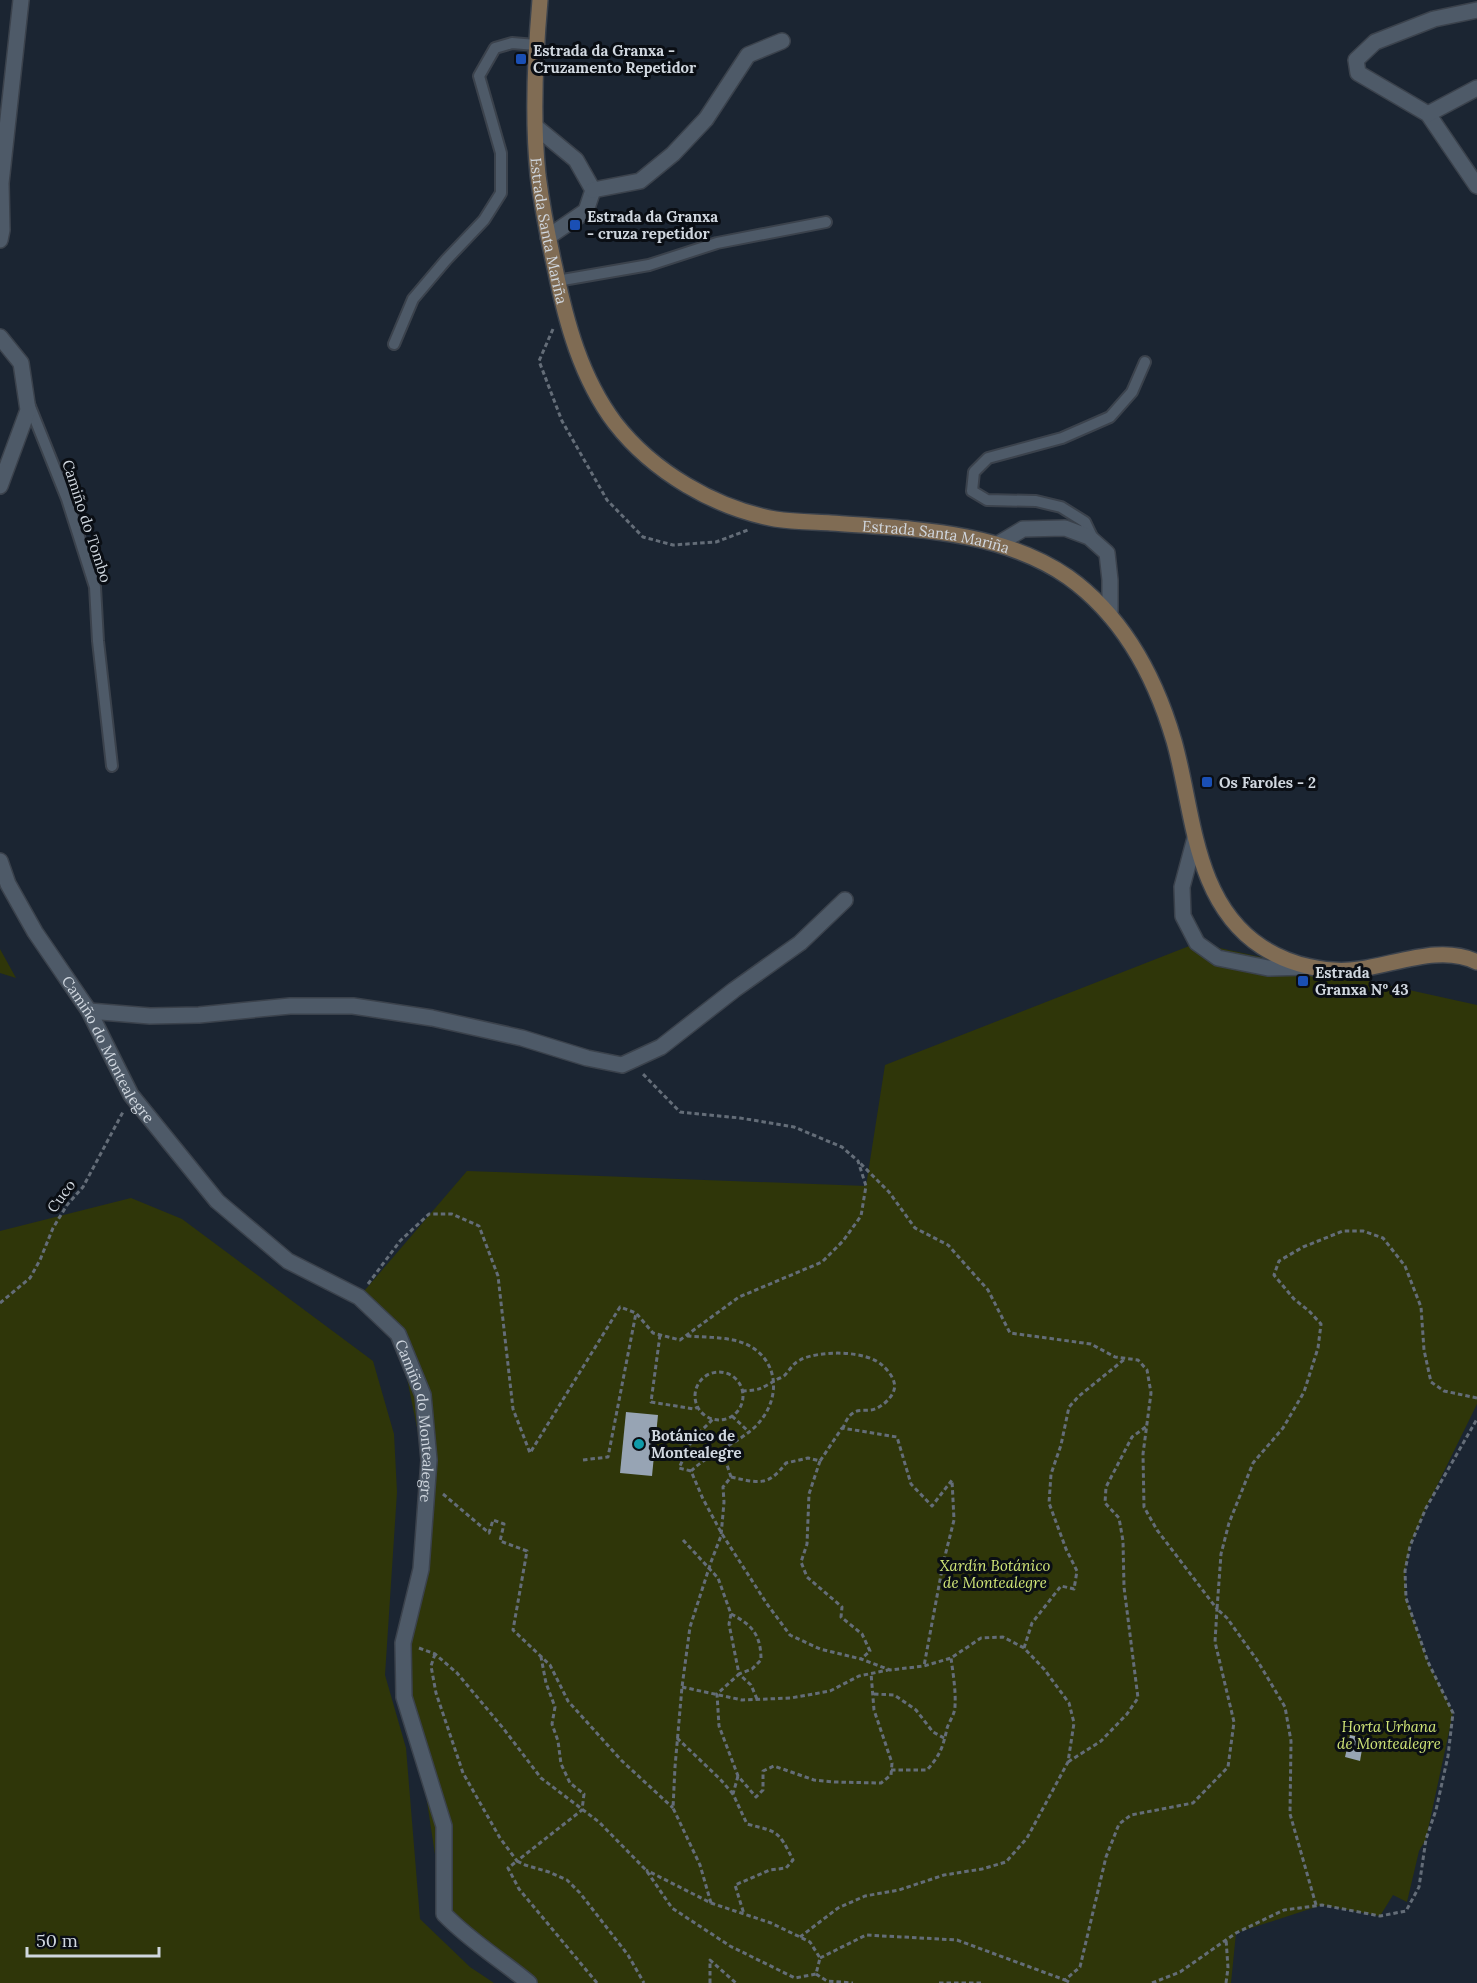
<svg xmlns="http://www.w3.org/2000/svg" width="1477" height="1983" font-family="Lora,serif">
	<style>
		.green { fill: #2f3609 }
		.building { fill: #97a4b4 }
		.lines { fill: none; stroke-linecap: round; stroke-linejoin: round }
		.lane-casing { stroke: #3b424c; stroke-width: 14 }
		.street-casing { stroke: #3b424c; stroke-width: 18 }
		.secondary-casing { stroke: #3b424c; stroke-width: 18 }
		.path { stroke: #646d78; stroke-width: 3; stroke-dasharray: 4.5 3; stroke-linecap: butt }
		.lane { stroke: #4e5a68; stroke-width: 10 }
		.street { stroke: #4e5a68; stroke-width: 15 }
		.secondary { stroke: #806c54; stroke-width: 15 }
		.transit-dot { fill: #1a4fb4; stroke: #0a0e14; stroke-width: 2 }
		.culture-dot { fill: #0f9aa8; stroke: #0a0e14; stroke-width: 2 }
		.labels { text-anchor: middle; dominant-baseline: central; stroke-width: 6; stroke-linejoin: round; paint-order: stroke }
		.poi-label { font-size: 15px; font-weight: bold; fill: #d0d7df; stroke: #0a0e14; text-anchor: start }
		.street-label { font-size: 15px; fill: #d0d7df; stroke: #0a0e14 }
		.park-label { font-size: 15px; font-style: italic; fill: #d2e778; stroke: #0a0e14 }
	</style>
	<rect width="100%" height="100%" fill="#1b2532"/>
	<!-- green -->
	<g class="green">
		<polygon points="1197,943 1477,1005 1477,1404 1426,1508 1410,1546 1405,1571 1406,1598 1428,1662 1453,1713 1426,1839 1419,1851 1407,1902 1393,1895 1380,1916 1322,1905 1236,1933 1231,1983 529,1983 444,1914 403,1643 428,1482 398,1334 359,1297 467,1171 866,1186 885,1065"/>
		<polygon points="0,949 16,978 0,973"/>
		<polygon points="131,1198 182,1219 373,1361 394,1434 397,1492 385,1675 406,1748 420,1919 470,1967 494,1983 0,1983 0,1231"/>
	</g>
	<!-- building -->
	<g class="building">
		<polygon points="626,1412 658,1415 652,1476 620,1473"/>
		<polygon points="1350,1735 1364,1738 1360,1761 1345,1757"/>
	</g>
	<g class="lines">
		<defs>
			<g id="lane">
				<polyline points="557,281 649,265 717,243 826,222"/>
				<polyline points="394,344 413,299 446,260 484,220 501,193 501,153 479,76 495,48 512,43 536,45"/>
				<polyline points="29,404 67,499 95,587 98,641 112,766"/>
				<polyline points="1094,541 1085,522 1061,507 1036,501 987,500 972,491 974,472 988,458 1062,438 1110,417 1132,392 1145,362"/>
			</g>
			<g id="street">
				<polyline points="1477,10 1434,19 1375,42 1356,60 1358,73 1428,114 1477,186"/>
				<polyline points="1428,114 1477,88"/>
				<polyline points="536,127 576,160 593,190 586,211 548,237"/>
				<polyline points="593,190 640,181 673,154 706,119 748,55 782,41"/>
				<polyline points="0,240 2,230 1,183 21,0"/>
				<polyline points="0,337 21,363 28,410 0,486"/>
				<polyline points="998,544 1023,529 1065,528 1089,537 1107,553 1110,580 1110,616"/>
				<polyline points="1195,838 1182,887 1183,916 1197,943 1218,958 1268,968 1307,967"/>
				<path id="s1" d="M0,861L8,884L35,932L89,1011L131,1095L217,1201L288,1261L359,1297L398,1334L423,1395L429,1460L421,1569L403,1643L404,1697L444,1826V1914C470,1941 500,1959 529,1983"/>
				<polyline points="89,1011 150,1016 199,1015 290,1006 353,1006 432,1018 522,1038 587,1058 622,1065 661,1047 734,990 800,943 845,900"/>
			</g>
			<g id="secondary">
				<path id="s2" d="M540,0C535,57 532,117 538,175C542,206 548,237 555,268C566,322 581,378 615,423C653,472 715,508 775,519C793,522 813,522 831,523C911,529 1000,530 1068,577C1124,617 1155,676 1174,741C1194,811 1193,902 1262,947C1290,965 1327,974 1360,969C1396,964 1442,944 1477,962"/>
			</g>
		</defs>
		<!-- lane casing -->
		<use href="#lane" class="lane-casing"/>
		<!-- street casing -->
		<use href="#street" class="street-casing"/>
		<!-- secondary casing -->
		<use href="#secondary" class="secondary-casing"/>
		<!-- path -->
		<g class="path">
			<polyline points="553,329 539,361 562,421 607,500 643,537 673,545 716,542 748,530"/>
			<polyline points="368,1284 400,1241 429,1214 452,1214 479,1226 498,1276 513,1409 530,1453 620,1307 636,1313 653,1333 680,1340 739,1297 822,1262 843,1241 861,1216 866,1186 858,1161 842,1147 794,1127 740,1118 680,1112 642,1073"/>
			<polyline points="0,1303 30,1278 40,1260 53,1228 67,1205 83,1187 124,1110"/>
			<polyline points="660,1335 651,1402 694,1409 698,1407"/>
			<path d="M687,1336C702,1337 718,1337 733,1340C777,1349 786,1395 756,1426C737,1444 710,1453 691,1471L703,1499L722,1534L767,1604L790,1635L820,1649L861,1659L890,1670L924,1666L951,1658L981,1638L1003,1637L1024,1648L1044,1669L1069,1703L1074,1723L1068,1762L1027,1838L1006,1862L982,1869L944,1875L899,1890L865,1896L838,1908L800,1937"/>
			<circle cx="719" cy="1396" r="24"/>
			<path d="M742,1391C761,1390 760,1389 776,1380C777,1379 783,1377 784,1376C790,1370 792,1364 800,1360C819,1350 868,1350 883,1366C889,1371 897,1382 894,1390C892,1398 880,1409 871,1410C865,1411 858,1409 853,1413C848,1416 845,1423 843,1428"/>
			<polyline points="732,1416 748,1431"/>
			<polyline points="583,1460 608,1457 636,1313"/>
			<polyline points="820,1461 809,1494 807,1544 801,1562 807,1577 842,1607 841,1617 862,1634 870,1651 861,1659"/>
			<polyline points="691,1471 679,1468 692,1440 713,1419"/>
			<path d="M731,1477C758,1483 768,1487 786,1463L808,1458L820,1461L842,1428L897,1437L911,1484L932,1506L952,1480L954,1520L943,1564L924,1666"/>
			<polyline points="443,1494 489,1533 493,1520 504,1524 500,1541 527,1551 513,1630 550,1665 568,1701 621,1760 673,1808"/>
			<polyline points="683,1540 718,1578 731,1614 729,1624 739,1674 717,1694 719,1726 738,1776 756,1797 763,1790 763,1771 774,1766 814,1780 834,1782 881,1783 891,1775 892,1763 874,1710 871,1673"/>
			<path d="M731,1614C753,1625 761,1636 761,1660L752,1669L739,1674L751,1685L757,1699"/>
			<polyline points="419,1648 435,1654 457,1673 503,1728 541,1778 599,1822 646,1870 672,1908 730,1946 795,1978 816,1974 820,1958 810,1942 800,1937 771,1923 711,1903 646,1870"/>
			<polyline points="1024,1648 1032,1623 1061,1586 1074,1589 1077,1571 1066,1549 1049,1503 1051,1474 1061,1445 1069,1407 1079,1396 1126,1358"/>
			<polyline points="435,1654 431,1666 436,1693 463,1773 500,1838 517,1861 582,1810 584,1794 570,1783 561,1764 558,1741 552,1724 555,1707 546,1683 541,1657"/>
			<polyline points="682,1687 742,1700 791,1698 830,1691 859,1676 888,1670"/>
			<polyline points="874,1694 894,1695 906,1703 916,1710 933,1732 946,1739"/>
			<polyline points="677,1738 720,1779 733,1794"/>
			<polyline points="1068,1762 1101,1741 1127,1714 1138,1698 1124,1587 1123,1541 1119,1518 1105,1503 1106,1487 1132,1437 1147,1426"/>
			<path d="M891,1770H927C939,1756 942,1750 946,1733C947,1723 955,1716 955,1706C956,1691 953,1673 951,1658"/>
			<path d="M738,1776L733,1794L747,1824C778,1832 778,1830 793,1860L786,1868L770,1870L735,1885L744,1914"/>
			<polyline points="711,1903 700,1865 673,1808 675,1767 682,1687 690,1627 711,1562 721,1536 724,1502 723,1487 731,1477 722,1450"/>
			<polyline points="1316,1905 1290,1814 1291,1741 1285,1707 1257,1660 1227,1618 1217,1609 1221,1554 1229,1523 1253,1463 1283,1428 1304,1392 1318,1348 1321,1324 1309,1311 1294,1299 1274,1275 1279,1261 1303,1247 1343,1231 1363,1231 1383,1238 1405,1266 1421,1307 1424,1350 1431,1382 1444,1391 1477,1398"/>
			<polyline points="820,1958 866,1935 957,1940 1065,1980 1080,1967 1106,1857 1119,1824 1131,1815 1193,1803 1228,1767 1234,1722 1215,1642 1217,1609 1157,1530 1144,1507 1143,1454 1151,1393 1147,1370 1138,1360 1115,1357 1091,1344 1010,1333 988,1290 948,1245 915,1228 889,1192 858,1161"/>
			<polyline points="816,1974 827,1981 853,1983"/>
			<polyline points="1065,1980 1071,1983"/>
			<polyline points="597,1983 519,1889 508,1868 517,1861 525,1865 549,1872 567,1880 580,1893 628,1955 644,1983"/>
			<polyline points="710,1983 710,1960 736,1983"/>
			<polyline points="939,1983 984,1983"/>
			<polyline points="1152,1983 1180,1972 1236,1933 1284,1910 1322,1905 1380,1916 1406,1911 1419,1887 1426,1839 1436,1810 1448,1756 1453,1713 1428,1662 1406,1598 1405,1571 1410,1546 1426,1508 1477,1419"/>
			<polyline points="1226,1983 1228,1968 1226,1939"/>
		</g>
		<!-- lane -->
		<use href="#lane" class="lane"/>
		<!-- street -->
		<use href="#street" class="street"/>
		<!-- secondary -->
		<use href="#secondary" class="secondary"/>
	</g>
	<!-- markers -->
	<g class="transit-dot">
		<rect x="515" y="53" width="12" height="12" rx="3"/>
		<rect x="569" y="219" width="12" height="12" rx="3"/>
		<rect x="1201" y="776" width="12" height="12" rx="3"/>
		<rect x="1297" y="975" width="12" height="12" rx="3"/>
	</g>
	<circle class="culture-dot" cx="639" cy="1444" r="6"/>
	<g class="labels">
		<!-- poi labels -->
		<g class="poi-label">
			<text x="533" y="50">Estrada da Granxa -<tspan x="533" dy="17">Cruzamento Repetidor</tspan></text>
			<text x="587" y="216">Estrada da Granxa<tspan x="587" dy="17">- cruza repetidor</tspan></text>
			<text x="1219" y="782">Os Faroles - 2</text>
			<text x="1315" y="972">Estrada<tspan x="1315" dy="17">Granxa Nº 43</tspan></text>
			<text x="651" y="1435">Botánico de<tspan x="651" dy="17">Montealegre</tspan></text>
		</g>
		<!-- street labels -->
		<g class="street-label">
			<text stroke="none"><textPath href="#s2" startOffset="232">Estrada Santa Mariña</textPath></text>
			<text transform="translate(87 521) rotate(72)">Camiño do Tombo</text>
			<text stroke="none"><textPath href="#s2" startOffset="790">Estrada Santa Mariña</textPath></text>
			<text stroke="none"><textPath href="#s1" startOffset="218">Camiño do Montealegre</textPath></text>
			<text transform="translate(61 1196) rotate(-54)">Cuco</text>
			<text stroke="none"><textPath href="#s1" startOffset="722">Camiño do Montealegre</textPath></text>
		</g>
		<!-- park labels -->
		<g class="park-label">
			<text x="995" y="1565">Xardín Botánico<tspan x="995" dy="17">de Montealegre</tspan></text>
			<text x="1389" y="1726">Horta Urbana<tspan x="1389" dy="17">de Montealegre</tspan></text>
		</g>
	</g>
	<!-- scale -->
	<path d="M27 1947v9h132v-9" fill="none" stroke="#d0d7df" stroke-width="3"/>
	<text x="36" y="1947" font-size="18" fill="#d0d7df" stroke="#0a0e14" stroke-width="4.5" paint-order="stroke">50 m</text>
</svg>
